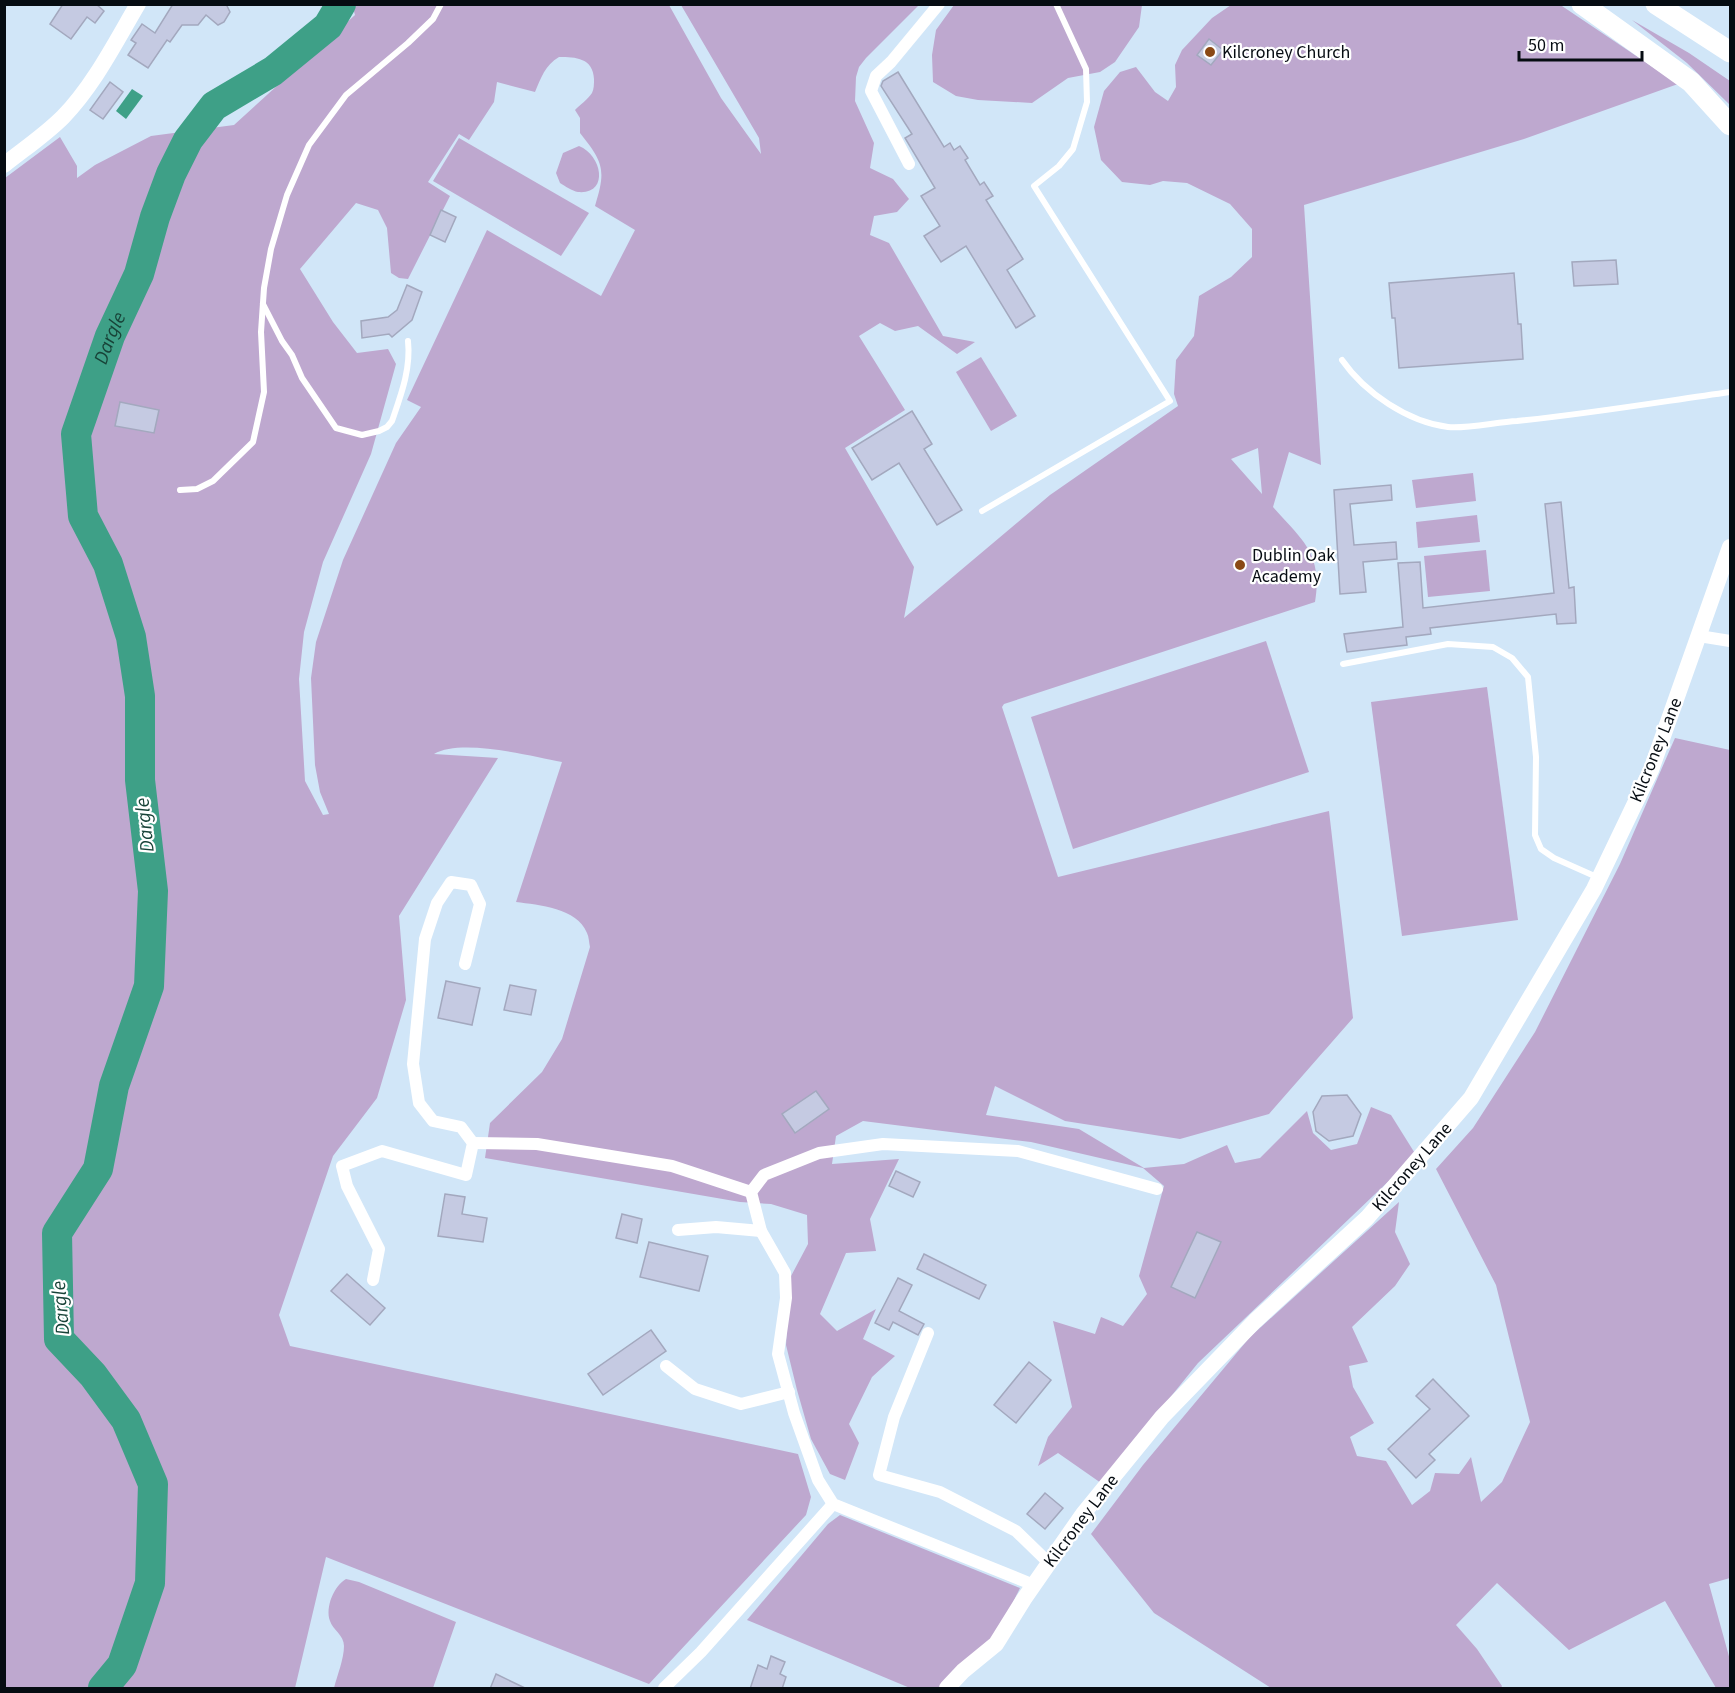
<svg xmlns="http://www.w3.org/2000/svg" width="1735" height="1693" font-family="'Source Sans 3',sans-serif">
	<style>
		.green { fill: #bea8cf; fill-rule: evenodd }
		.water { fill: #3ea087 }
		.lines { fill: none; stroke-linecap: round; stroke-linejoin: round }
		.river { stroke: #3ea087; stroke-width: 30 }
		.building { fill: #c5cae2; stroke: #a3a8be; stroke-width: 1.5 }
		.service { stroke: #fff; stroke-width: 6 }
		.minor { stroke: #fff; stroke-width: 12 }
		.tertiary { stroke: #fff; stroke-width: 16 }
		.trunk { stroke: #fff; stroke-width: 21 }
		.poi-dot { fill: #8a4915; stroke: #fff; stroke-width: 2 }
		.labels { text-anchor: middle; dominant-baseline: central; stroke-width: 4.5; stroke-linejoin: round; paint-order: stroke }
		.poi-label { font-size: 18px; fill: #060c12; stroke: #fff; text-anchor: start }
		.street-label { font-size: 18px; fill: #060c12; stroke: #fff }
		.water-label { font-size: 20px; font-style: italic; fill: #184338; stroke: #fff }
	</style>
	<rect width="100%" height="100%" fill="#d1e6f8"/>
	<!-- green -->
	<g class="green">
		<path d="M352,4L669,5L721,98L761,154L759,138L681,5H919L866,58L859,67L856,77L855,101L874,143L870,168L893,179L909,199L897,212L874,216L870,235L889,243L943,336L975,342L957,354L918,326L895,331L880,323L859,336L905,410L845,448L914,567L904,618L1050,495L1178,406L1174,394L1176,360L1194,336L1199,296L1231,277L1252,257V229L1230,204L1187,183L1163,181L1150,185L1122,182L1101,160L1094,127L1104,91L1120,72L1136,67L1155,92L1168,101L1176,87L1175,65L1182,50L1212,18L1231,5L1559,4L1678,84L1524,139L1304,205L1321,465L1289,452L1273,507C1302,540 1323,553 1315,602L1004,704L1002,707L1058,877L1329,811L1353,1018L1269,1114L1180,1139L1065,1121L995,1086L986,1115L1079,1129L1144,1168L1184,1164L1227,1145L1235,1163L1260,1158L1307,1111L1313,1133L1331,1150L1357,1144L1371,1107L1391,1115L1416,1155L1198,1363L1101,1483L1058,1453L1038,1466L1048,1437L1072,1407L1053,1321L1095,1334L1101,1317L1123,1326L1147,1294L1139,1276L1164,1186L1143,1168L1031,1142L863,1121L836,1136L832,1164L899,1159L870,1219L876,1251L846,1253L820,1314L837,1331L876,1309L863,1339L895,1356L872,1377L849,1424L859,1443L845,1480L830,1474L811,1439L797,1390L786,1345L790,1278L808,1244L807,1215L771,1204L740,1202L485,1158L490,1123L542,1072L562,1039L590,947C589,943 589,937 587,933C577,908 539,905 516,902L562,762C529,756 462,738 434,754L498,758L399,916L406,1000L377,1098L333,1156L279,1315L290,1346L798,1454L811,1497L806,1515L649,1684L326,1557L295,1688H5V178L60,137L77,166V178L95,165L151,136L234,125L355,15ZM559,57C576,57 593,58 594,79C594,84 594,89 592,93C588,99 580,105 575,110L580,118V133C604,163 606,170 595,206L635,230L601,296L487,230L407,400L421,407L396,443L343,560L316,642L311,678L315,765L320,792L329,814L323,815L305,781L299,679L304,632L323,562L371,454L396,364L388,349L357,353L333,322L300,269L356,203L378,210L387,228L391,273L399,278L408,279L450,196L428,182L459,134L469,140L494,102L497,82L535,92C541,78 545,65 559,57ZM1258,448L1262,494L1231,459Z"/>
		<polygon points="954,5 1142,5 1139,27 1115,62 1100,72 1068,78 1032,103 978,100 956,96 933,82 932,55 936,30"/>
		<polygon points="1632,20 1689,53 1730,81 1730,105 1687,63"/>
		<polygon points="459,138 589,213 561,256 433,181"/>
		<path d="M579,146C603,156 609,195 578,192C572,191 565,186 560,183L556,173L563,153Z"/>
		<polygon points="981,357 1017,416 991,431 956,372"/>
		<polygon points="1473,473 1476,501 1416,508 1412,480"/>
		<polygon points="1477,515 1480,542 1418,548 1416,522"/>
		<polygon points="1486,550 1490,591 1428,597 1424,556"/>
		<polygon points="1266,641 1309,772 1073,849 1031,717"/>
		<polygon points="1487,687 1518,920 1402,936 1371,702"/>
		<polygon points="1675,738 1730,750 1730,1578 1709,1584 1730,1660 1730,1688 1716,1688 1665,1601 1569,1650 1497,1583 1456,1625 1477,1649 1502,1686 1501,1688 1271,1688 1154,1613 1091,1534 1143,1465 1250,1337 1399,1202 1395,1232 1410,1264 1395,1286 1352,1327 1368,1362 1349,1366 1353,1387 1374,1423 1350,1437 1357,1456 1386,1461 1412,1505 1430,1491 1435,1473 1459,1474 1471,1457 1481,1502 1502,1482 1530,1422 1496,1285 1436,1169 1473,1128 1535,1032 1620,864"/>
		<polygon points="840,1515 1020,1588 1001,1627 950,1688 910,1688 747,1620 828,1524"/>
		<path d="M346,1579L359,1582L456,1622L433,1688H334C337,1676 344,1659 344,1646C344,1635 333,1630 330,1621C325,1607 334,1586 346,1579Z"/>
	</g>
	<!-- water -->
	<polygon class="water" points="132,89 143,96 126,119 116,111"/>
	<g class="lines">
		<!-- river -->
		<path class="river" id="s1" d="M103,1688L122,1665L150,1583L153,1484L126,1420L93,1375L59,1339L57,1233L98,1169L114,1086L149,986L153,891L140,780V696L131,637L108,564L83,516L76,434L110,336L139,274L155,217L171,174L188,140L214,106L273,71L328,26L341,4"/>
	</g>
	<!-- building -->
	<g class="building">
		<polygon points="63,4 96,4 104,11 95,23 87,17 71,39 50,24"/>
		<polygon points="173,4 226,4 230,12 224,22 218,25 206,15 198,25 182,25 170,42 167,40 148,68 128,55 136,43 131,40 142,24 155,33"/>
		<polygon points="1209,39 1223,50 1211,65 1197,55"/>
		<polygon points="898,72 944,147 950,143 954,150 960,146 968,158 965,160 980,185 984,182 993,196 986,200 1023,259 1007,270 1035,316 1016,328 966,246 941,262 924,236 940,226 921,196 935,188 905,138 912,134 881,86 883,81"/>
		<polygon points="110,82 123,92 103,119 90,110"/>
		<polygon points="441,210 456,217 445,242 430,235"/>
		<polygon points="1616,260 1618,284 1574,286 1572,262"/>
		<polygon points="1514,273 1518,324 1521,324 1523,359 1399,368 1395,318 1392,318 1389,283"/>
		<polygon points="407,285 422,292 412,320 392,337 389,334 362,338 361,321 388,317 397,310"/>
		<polygon points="120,402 159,410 154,433 115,426"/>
		<polygon points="912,411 932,444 924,449 962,510 937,525 899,463 872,480 852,448"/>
		<polygon points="1391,485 1392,500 1350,504 1354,545 1396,542 1397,559 1363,562 1366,592 1340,594 1334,490"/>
		<polygon points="1561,502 1569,588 1574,587 1576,623 1557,624 1556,614 1430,628 1431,634 1406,637 1407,645 1347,652 1344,634 1403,627 1398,563 1420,562 1423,608 1554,593 1545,504"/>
		<polygon points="446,981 480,988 472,1025 438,1018"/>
		<polygon points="510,985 536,990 531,1015 504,1010"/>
		<polygon points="816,1091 829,1109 795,1133 782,1114"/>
		<polygon points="1347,1095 1361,1114 1353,1136 1329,1141 1316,1131 1313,1112 1322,1096"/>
		<polygon points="896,1171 920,1182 913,1197 889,1186"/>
		<polygon points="445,1194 465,1197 462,1214 487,1218 483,1242 438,1236"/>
		<polygon points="622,1214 642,1219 637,1243 616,1238"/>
		<polygon points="1197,1232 1221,1242 1195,1298 1171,1287"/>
		<polygon points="649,1242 708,1256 699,1291 640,1277"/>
		<polygon points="924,1254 986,1285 979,1299 917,1269"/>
		<polygon points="347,1274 385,1308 370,1325 331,1291"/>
		<polygon points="898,1278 912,1285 899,1311 924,1324 918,1335 893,1322 889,1330 875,1323"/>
		<polygon points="651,1330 666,1351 603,1395 588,1374"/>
		<polygon points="1029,1362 1051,1380 1016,1423 994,1405"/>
		<polygon points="1433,1379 1469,1416 1429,1454 1435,1460 1416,1478 1388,1449 1430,1409 1416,1396"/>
		<polygon points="1045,1493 1063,1508 1045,1529 1027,1514"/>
		<polygon points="771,1656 785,1662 780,1674 786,1677 782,1689 750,1689 758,1665 767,1669"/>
		<polygon points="496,1674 527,1689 490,1689"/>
	</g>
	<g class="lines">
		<!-- service -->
		<g class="service">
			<path d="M263,304L282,341L292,355L302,378L336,428L362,435L379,431L387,427L392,421C401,395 411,369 408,341"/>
			<path d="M1342,360C1365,393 1408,422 1448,427C1466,429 1497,422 1517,421C1588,414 1659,402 1730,392"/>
			<polyline points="180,490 197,489 213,481 253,442 264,392 261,332 264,288 271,249 287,195 309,145 346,95 408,43 433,19 441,4"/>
			<polyline points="982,511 1170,401 1034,186 1059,166 1073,149 1087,102 1086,69 1056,4"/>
			<polyline points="1343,664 1448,644 1493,647 1512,658 1528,677 1536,757 1535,835 1541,849 1554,858 1599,878"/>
		</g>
		<!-- minor -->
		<g class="minor">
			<polyline points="909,164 871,91 876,76 891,62 939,4"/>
			<polyline points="1699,636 1730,641"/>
			<polyline points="473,1143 537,1144 672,1166 751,1192"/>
			<polyline points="678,1230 716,1227 761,1231"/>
			<polyline points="373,1280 379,1249 347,1186 342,1166 382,1151 466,1175 473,1143 461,1127 433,1121 419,1103 413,1064 425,939 437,903 451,882 471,885 480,904 465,964"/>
			<polyline points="928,1333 894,1417 879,1475 940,1492 1016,1531 1049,1563"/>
			<polyline points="666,1366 695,1389 741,1404 789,1392"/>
			<polyline points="1034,1585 833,1504 818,1480 794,1413 778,1354 786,1298 785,1273 761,1231 751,1192 764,1175 819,1153 883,1144 1018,1151 1157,1189"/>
			<polyline points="664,1688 701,1652 833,1504"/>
		</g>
		<!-- tertiary -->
		<g class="tertiary">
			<path d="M4,165C24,149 45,135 63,117C94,85 115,43 138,4"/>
			<polyline points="947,1688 963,1671 996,1644 1024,1599 1083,1514 1162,1417 1255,1321 1367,1218 1471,1098 1594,889 1651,770 1730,547"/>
		</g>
		<!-- trunk -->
		<g class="trunk">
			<polyline points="1582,4 1691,82 1730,125"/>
			<polyline points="1656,4 1730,52"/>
		</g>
	</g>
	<!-- markers -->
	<g class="poi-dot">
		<circle cx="1210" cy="52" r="6"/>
		<circle cx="1240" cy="565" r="6"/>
	</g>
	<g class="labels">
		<!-- poi labels -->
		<g class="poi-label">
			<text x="1222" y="52">Kilcroney Church</text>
			<text x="1252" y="555">Dublin Oak<tspan x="1252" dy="21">Academy</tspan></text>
		</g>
		<!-- street labels -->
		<g class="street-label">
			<text transform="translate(1656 750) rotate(-68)">Kilcroney Lane</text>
			<text transform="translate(1412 1167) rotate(-49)">Kilcroney Lane</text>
			<text transform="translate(1081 1521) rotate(-53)">Kilcroney Lane</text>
		</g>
		<!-- water labels -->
		<g class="water-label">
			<text stroke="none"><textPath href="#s1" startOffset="1428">Dargle</textPath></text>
			<text transform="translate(145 825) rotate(-96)">Dargle</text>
			<text transform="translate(61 1308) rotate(-95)">Dargle</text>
		</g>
	</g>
	<!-- border -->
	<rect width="1735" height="1693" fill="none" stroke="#060c12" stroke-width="12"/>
	<!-- scale -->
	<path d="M1519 51v9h123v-9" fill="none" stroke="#060c12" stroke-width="3"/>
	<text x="1528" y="51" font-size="18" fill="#060c12" stroke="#ffffff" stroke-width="4.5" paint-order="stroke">50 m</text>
</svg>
